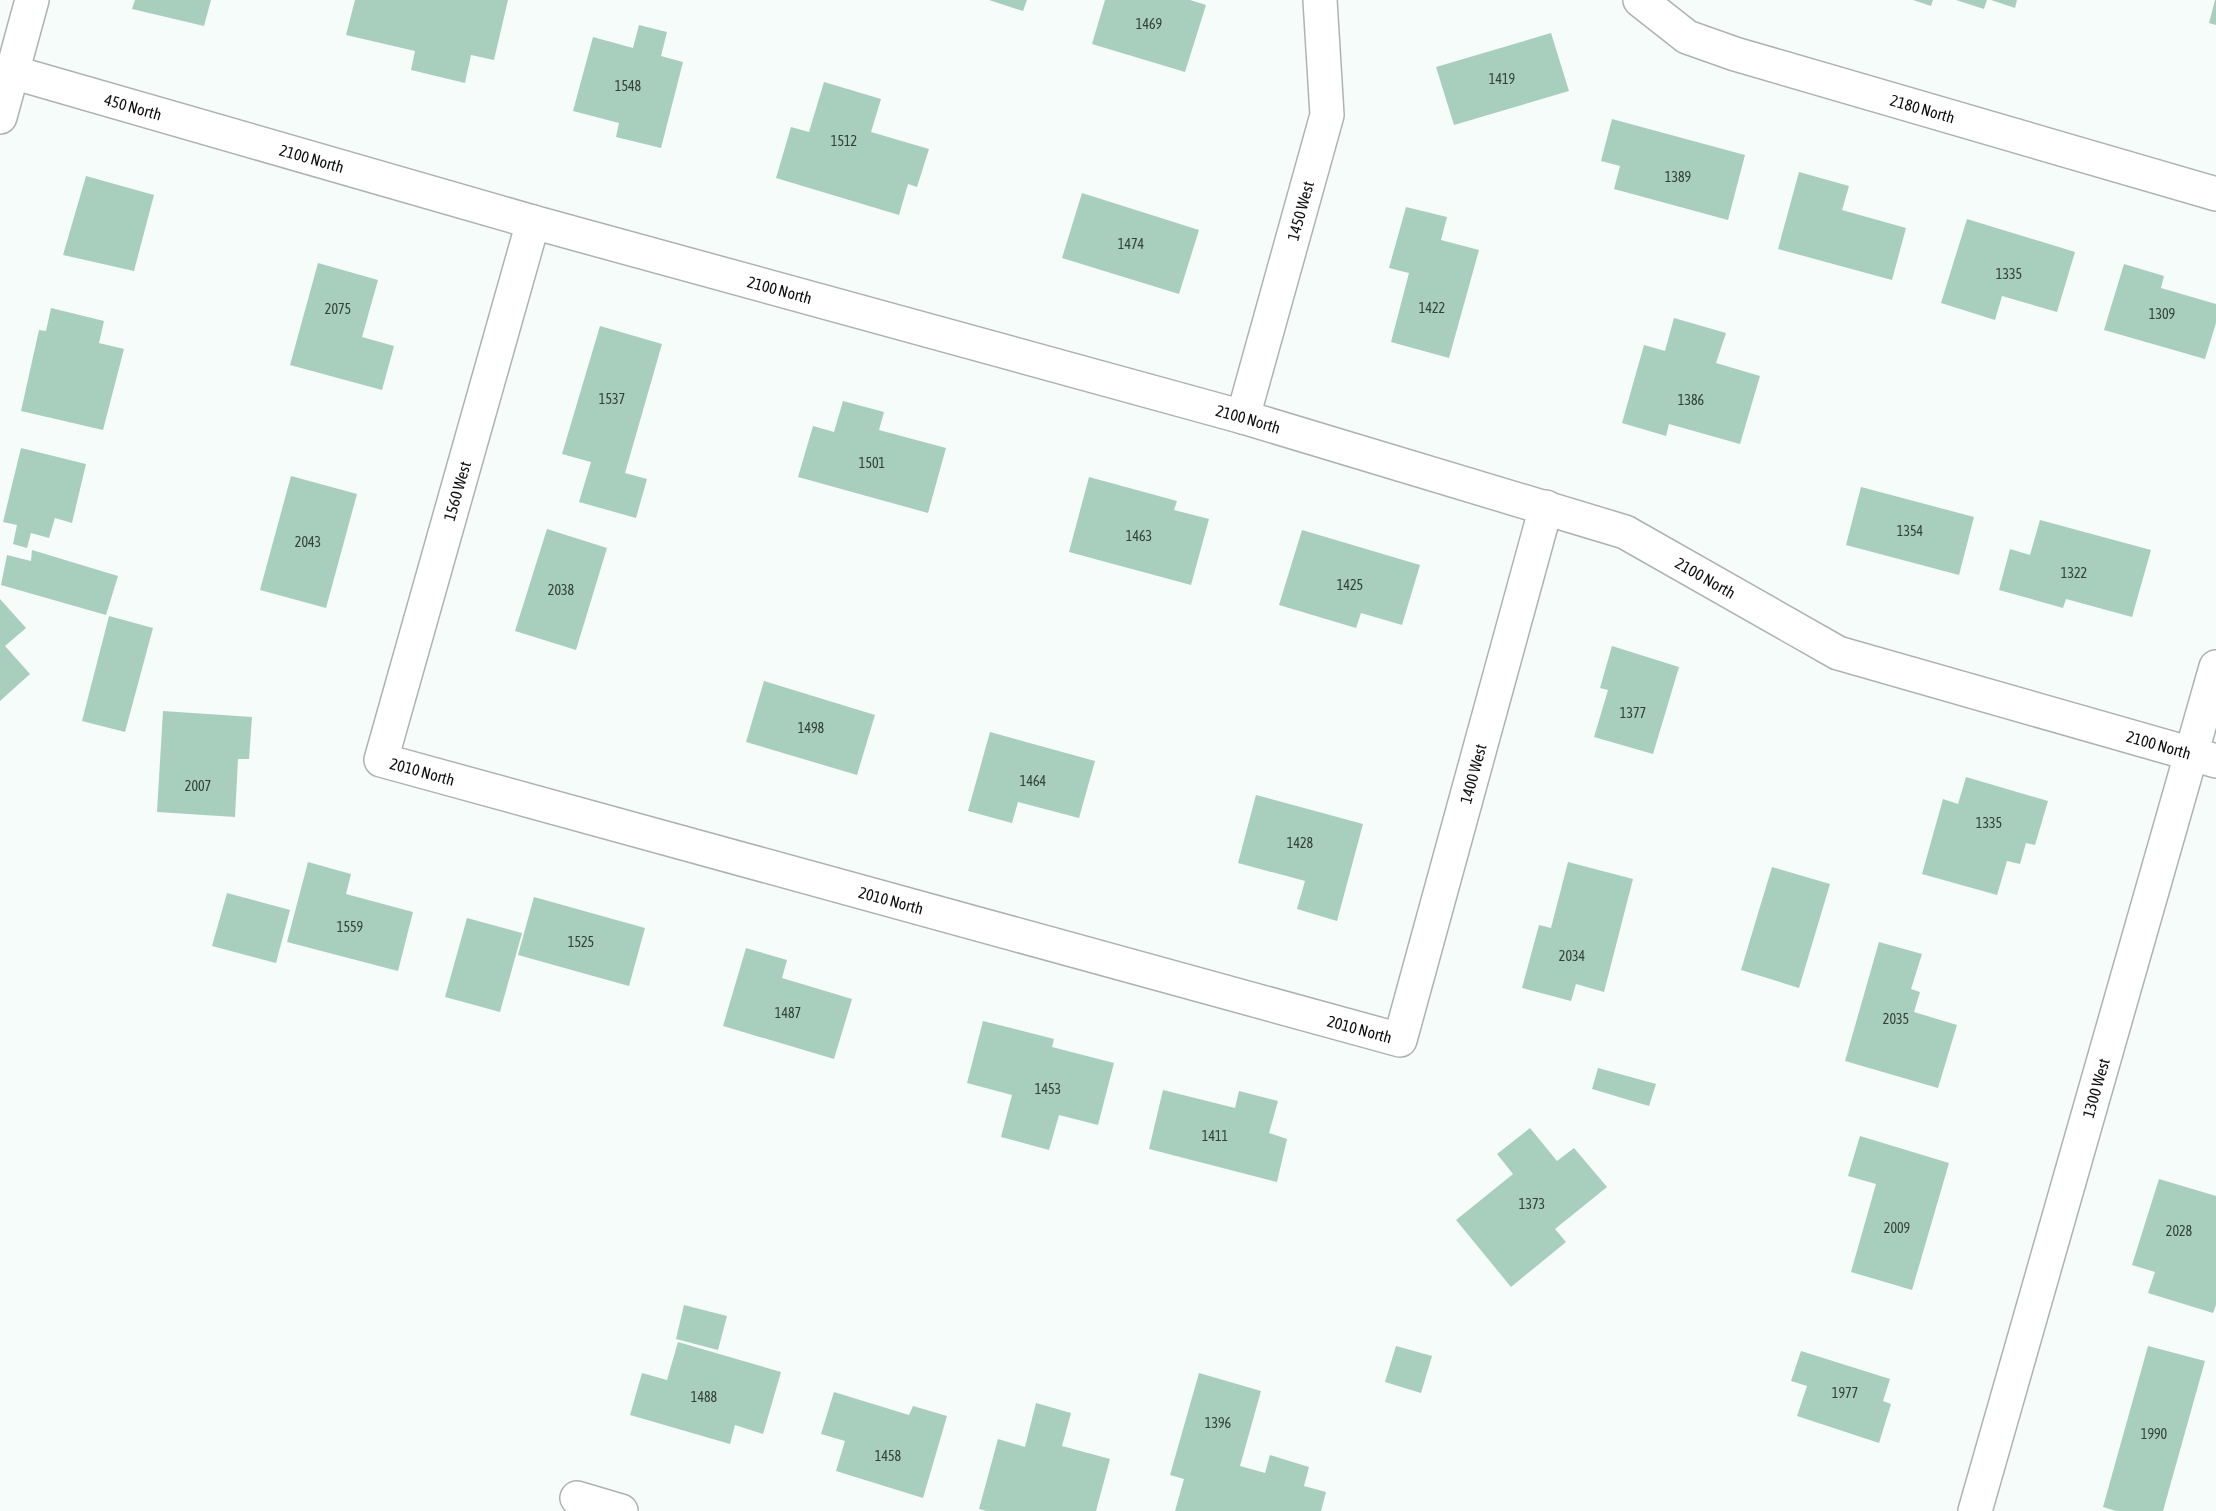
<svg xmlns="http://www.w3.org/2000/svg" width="2216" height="1511" font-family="'Asap Condensed',sans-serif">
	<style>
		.building { fill: #a8cfbd }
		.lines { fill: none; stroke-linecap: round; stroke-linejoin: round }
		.minor-casing { stroke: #adb3b0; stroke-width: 36 }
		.minor { stroke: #fff; stroke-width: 33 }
		.labels { text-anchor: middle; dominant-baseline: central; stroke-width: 5; stroke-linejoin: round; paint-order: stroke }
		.number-label { font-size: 14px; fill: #343f3a }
		.street-label { font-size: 16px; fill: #0d0f0e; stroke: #fff }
	</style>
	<rect width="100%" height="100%" fill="#f6fcf9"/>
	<!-- building -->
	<g class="building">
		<polygon points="135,0 211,0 204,26 132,9"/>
		<polygon points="355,0 508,0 494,60 471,55 465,83 411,70 415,51 346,35"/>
		<polygon points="989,0 1027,0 1023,11"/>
		<polygon points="1105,0 1190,0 1206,5 1185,72 1092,44"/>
		<polygon points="1913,0 1933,0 1931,6"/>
		<polygon points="1956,0 1987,0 1984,9"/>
		<polygon points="1991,0 2017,0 2015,8"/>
		<polygon points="2215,0 2216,0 2216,25 2209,23"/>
		<polygon points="639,25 667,32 661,56 683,62 661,148 616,137 619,123 573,111 593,37 633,48"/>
		<polygon points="1551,33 1569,91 1454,125 1436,67"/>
		<polygon points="824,82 881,99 871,132 929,149 917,187 908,184 899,215 776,178 791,127 809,132"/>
		<polygon points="1612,119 1745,155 1728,220 1614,189 1620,166 1601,161"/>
		<polygon points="1799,172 1849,186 1842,210 1906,228 1892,280 1778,249"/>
		<polygon points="86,176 154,195 134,271 63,255"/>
		<polygon points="1082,193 1199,230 1179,294 1062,258"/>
		<polygon points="1406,207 1447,217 1441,240 1479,250 1449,358 1391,342 1409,273 1389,268"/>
		<polygon points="1967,219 2075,252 2057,312 2002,296 1995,320 1941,303"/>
		<polygon points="318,263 378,280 362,337 394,346 382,390 290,365"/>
		<polygon points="2124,264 2164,276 2161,288 2216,304 2216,323 2205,359 2104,330"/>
		<polygon points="51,308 104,321 99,343 124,349 103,430 21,411 39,330 46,331"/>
		<polygon points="1674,318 1726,333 1716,363 1760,376 1740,444 1669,424 1666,436 1622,423 1644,345 1665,351"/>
		<polygon points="600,326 662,344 625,473 647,479 636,518 579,502 591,462 562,454"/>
		<polygon points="843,401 884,412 879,430 946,448 928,513 798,477 813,426 834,432"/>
		<polygon points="21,448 86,464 72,523 55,518 49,538 31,533 27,548 13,544 17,525 3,522"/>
		<polygon points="291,476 357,494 326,608 260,590"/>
		<polygon points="1089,477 1177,501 1174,510 1209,519 1191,585 1069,552"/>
		<polygon points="1861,487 1974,517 1959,575 1846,545"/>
		<polygon points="2040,520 2151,550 2132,617 2066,599 2063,608 1999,590 2010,549 2030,555"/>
		<polygon points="547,529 607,548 576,650 515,631"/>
		<polygon points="1302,530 1420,565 1402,625 1361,613 1356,628 1279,605"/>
		<polygon points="32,550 118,576 106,615 1,585 7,555 31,561"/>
		<polygon points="0,599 26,628 5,646 30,674 0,701"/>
		<polygon points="109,616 153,628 125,732 82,721"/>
		<polygon points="1612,646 1679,667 1653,754 1594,737 1608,690 1600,688"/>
		<polygon points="764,681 875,715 857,775 746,742"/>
		<polygon points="163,711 252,717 249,759 238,759 235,817 157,812"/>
		<polygon points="990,732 1095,761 1079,818 1018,802 1012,823 968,811"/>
		<polygon points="1966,777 2048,801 2035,845 2026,843 2020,864 2007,861 1997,895 1922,874 1943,799 1958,804"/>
		<polygon points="1256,795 1363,824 1337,921 1297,909 1305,881 1238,863"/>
		<polygon points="308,862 351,874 346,894 413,912 398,971 287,942"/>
		<polygon points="1568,862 1633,879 1604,992 1576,984 1571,1001 1522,988 1539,925 1551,928"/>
		<polygon points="1772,867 1830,884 1799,988 1741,970"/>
		<polygon points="227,893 290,910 276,963 212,946"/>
		<polygon points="534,897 645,928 629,986 518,955"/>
		<polygon points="467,918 522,933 500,1012 445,997"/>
		<polygon points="1879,942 1922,954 1911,989 1920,992 1914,1012 1957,1025 1938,1088 1845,1061"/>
		<polygon points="746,948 787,960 782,978 852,999 834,1059 723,1026"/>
		<polygon points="983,1021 1054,1039 1052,1047 1114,1063 1098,1125 1059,1115 1049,1150 1001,1137 1012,1095 967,1083"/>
		<polygon points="1598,1068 1656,1084 1649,1106 1592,1089"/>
		<polygon points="1163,1090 1235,1108 1239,1091 1278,1101 1269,1133 1287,1139 1277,1182 1149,1149"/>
		<polygon points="1530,1128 1557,1161 1574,1148 1607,1187 1555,1229 1566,1242 1511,1287 1456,1220 1513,1174 1497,1154"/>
		<polygon points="1860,1136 1949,1163 1912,1290 1851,1272 1876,1184 1848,1176"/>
		<polygon points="2159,1179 2216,1196 2216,1305 2213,1313 2148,1293 2155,1272 2132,1265"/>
		<polygon points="684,1305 727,1316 718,1350 676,1339"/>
		<polygon points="678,1342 781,1372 763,1434 735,1425 730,1444 630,1415 642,1373 667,1380"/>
		<polygon points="1396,1346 1432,1356 1421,1393 1385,1382"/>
		<polygon points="2148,1346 2205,1361 2163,1511 2116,1511 2103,1507"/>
		<polygon points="1801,1351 1890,1379 1883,1401 1891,1404 1879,1443 1797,1416 1807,1386 1791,1381"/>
		<polygon points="1199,1373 1261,1391 1240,1466 1265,1473 1270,1455 1309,1467 1304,1486 1326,1492 1321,1511 1175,1511 1184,1479 1170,1475"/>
		<polygon points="834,1392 909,1415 913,1406 947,1416 923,1498 836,1471 845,1441 821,1434"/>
		<polygon points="1036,1403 1071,1413 1062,1446 1110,1459 1096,1511 987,1511 979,1509 998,1439 1025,1447"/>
	</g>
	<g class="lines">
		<defs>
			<g id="minor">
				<path id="s1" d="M1640,0L1687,37L1735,54L2216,194"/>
				<path id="s2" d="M12,72L533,222L1243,417L1625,532L1838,653L2216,761"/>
				<polyline points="0,117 32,0"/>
				<path id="s3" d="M533,222L381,760L1400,1040L1546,507"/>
				<path id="s4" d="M1243,417L1327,115L1320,0"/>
				<polyline points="577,1498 621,1511"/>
				<path id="s5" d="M1975,1511L2216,667"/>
			</g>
		</defs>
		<!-- minor casing -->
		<use href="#minor" class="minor-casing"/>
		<!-- minor -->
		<use href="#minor" class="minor"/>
	</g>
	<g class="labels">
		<!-- number labels -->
		<g class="number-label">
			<text x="1149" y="24">1469</text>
			<text x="1502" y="79">1419</text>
			<text x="628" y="86">1548</text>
			<text x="844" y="141">1512</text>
			<text x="1678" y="177">1389</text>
			<text x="1131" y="244">1474</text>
			<text x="2009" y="274">1335</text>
			<text x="1432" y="308">1422</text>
			<text x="338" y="309">2075</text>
			<text x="2162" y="314">1309</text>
			<text x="612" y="399">1537</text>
			<text x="1691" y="400">1386</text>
			<text x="872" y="463">1501</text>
			<text x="1910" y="531">1354</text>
			<text x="1139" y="536">1463</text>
			<text x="308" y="542">2043</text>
			<text x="2074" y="573">1322</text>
			<text x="1350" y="585">1425</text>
			<text x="561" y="590">2038</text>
			<text x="1633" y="713">1377</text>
			<text x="811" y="728">1498</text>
			<text x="1033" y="781">1464</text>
			<text x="198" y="786">2007</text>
			<text x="1989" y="823">1335</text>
			<text x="1300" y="843">1428</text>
			<text x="350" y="927">1559</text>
			<text x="581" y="942">1525</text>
			<text x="1572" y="956">2034</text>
			<text x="788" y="1013">1487</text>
			<text x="1896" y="1019">2035</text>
			<text x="1048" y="1089">1453</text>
			<text x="1215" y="1136">1411</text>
			<text x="1532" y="1204">1373</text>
			<text x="1897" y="1228">2009</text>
			<text x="2179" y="1231">2028</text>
			<text x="1845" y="1393">1977</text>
			<text x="704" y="1397">1488</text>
			<text x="1218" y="1423">1396</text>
			<text x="2154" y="1434">1990</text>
			<text x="888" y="1456">1458</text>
		</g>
		<!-- street labels -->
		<g class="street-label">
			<text stroke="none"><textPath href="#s2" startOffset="126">450 North</textPath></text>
			<text stroke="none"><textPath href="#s1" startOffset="306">2180 North</textPath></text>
			<text stroke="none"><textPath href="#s2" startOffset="312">2100 North</textPath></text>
			<text stroke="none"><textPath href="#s4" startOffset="214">1450 West</textPath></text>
			<text stroke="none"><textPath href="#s2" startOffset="798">2100 North</textPath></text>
			<text stroke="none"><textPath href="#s2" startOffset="1284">2100 North</textPath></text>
			<text transform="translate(457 491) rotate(-74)">1560 West</text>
			<text stroke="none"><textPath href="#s2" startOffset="1770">2100 North</textPath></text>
			<text stroke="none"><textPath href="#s2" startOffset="2256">2100 North</textPath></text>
			<text stroke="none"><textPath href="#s3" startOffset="602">2010 North</textPath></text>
			<text stroke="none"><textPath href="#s3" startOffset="1892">1400 West</textPath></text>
			<text stroke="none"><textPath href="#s3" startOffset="1088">2010 North</textPath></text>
			<text stroke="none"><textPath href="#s3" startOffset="1574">2010 North</textPath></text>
			<text stroke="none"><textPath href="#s5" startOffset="440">1300 West</textPath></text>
		</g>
	</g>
</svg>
